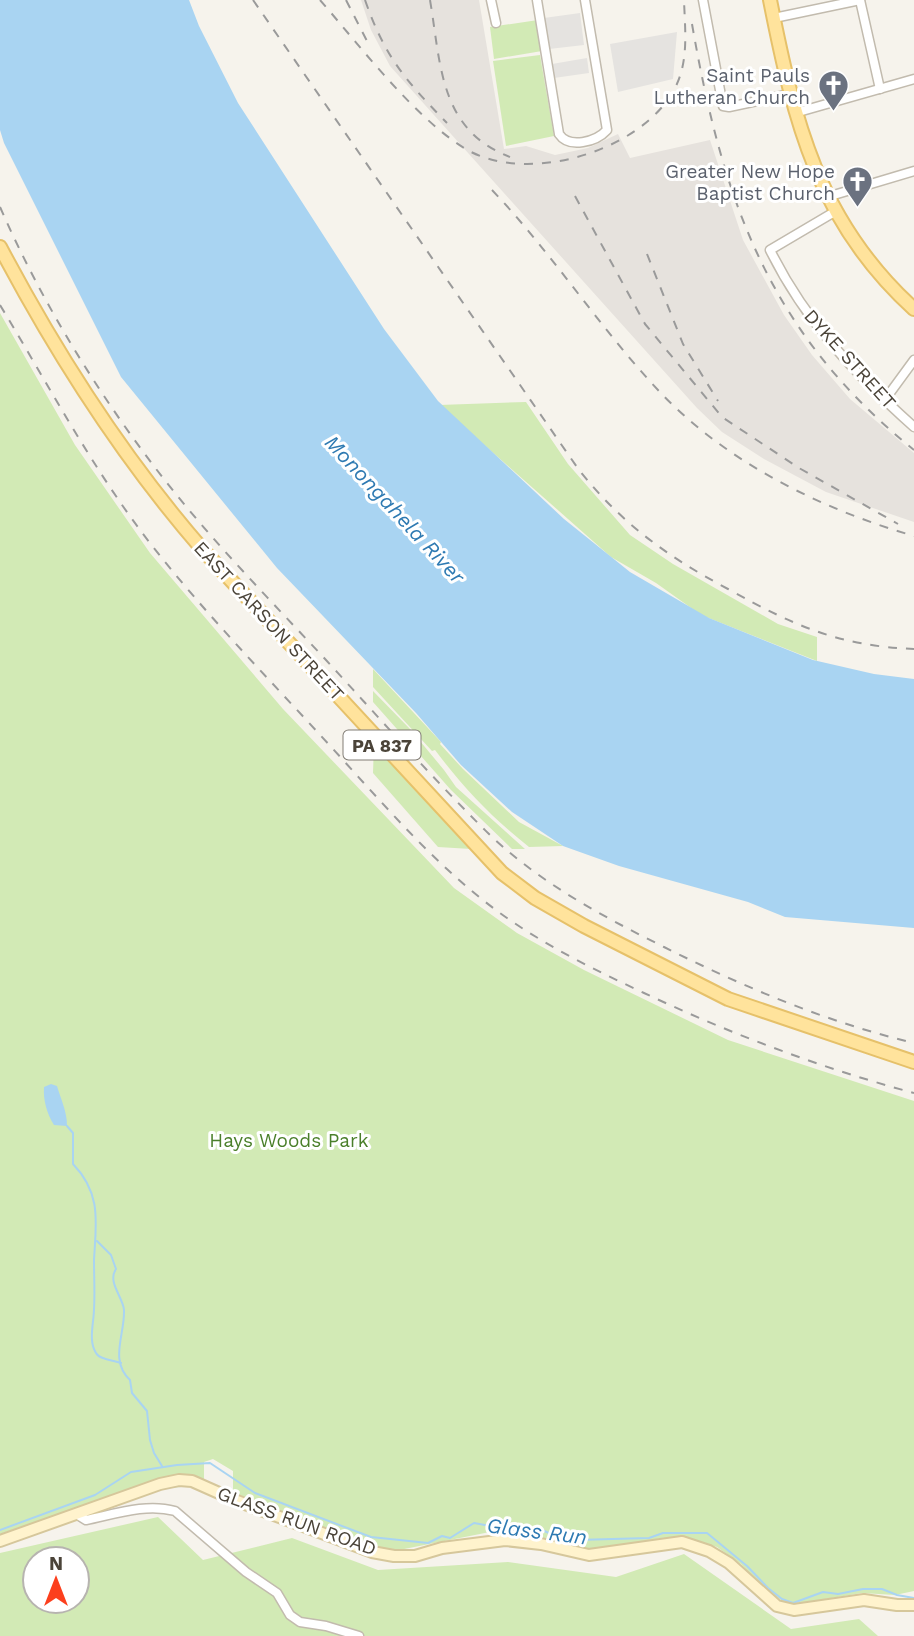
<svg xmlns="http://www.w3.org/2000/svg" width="914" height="1636" font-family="'Work Sans',sans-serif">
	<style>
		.industrial { fill: #e6e2dd }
		.green { fill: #d2eab5; fill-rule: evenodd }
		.parking { fill: #e5e3e0 }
		.water { fill: #a9d4f2 }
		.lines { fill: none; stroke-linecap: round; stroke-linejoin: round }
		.stream { stroke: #a9d4f2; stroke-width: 2 }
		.minor-casing { stroke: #c2bbae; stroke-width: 11 }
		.secondary-casing { stroke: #d6c79b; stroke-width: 14 }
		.primary-casing { stroke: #e6c16a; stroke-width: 16 }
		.minor { stroke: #fff; stroke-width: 8 }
		.secondary { stroke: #fff3cd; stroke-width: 10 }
		.primary { stroke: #ffe39c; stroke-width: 12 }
		.rail { stroke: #9a9a9a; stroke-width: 2; stroke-dasharray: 9 9; stroke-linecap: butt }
		.labels { text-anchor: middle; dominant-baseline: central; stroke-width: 6; stroke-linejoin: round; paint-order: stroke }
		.shield { fill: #fff; stroke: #817c74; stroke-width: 2 }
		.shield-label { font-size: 18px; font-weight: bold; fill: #4b4439 }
		.worship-label { font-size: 19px; fill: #5b616d; stroke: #fff; text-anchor: end }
		.street-label { font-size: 19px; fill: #4b4439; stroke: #fff }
		.park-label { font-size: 19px; fill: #4a7f2a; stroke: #fff }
		.water-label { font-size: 21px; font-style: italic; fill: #2e7ab2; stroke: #fff }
	</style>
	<rect width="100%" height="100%" fill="#f6f3ec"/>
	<!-- industrial -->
	<polygon class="industrial" points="361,0 479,0 504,149 526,146 555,155 588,148 618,134 630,158 710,140 743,240 784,315 812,355 850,399 914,453 914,522 826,492 764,459 722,432 697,408 390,66 371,30"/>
	<!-- green -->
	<g class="green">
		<polygon points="538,20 542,51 494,59 490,27"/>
		<polygon points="540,55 554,136 506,146 493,61"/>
		<polygon points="0,313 75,445 150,553 283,709 454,888 517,933 584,970 728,1040 914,1101 914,1591 895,1595 862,1593 801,1603 784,1602 762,1587 741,1564 717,1547 687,1537 661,1538 594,1553 495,1531 384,1553 282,1514 233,1492 233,1471 213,1459 204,1462 204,1485 123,1492 0,1534"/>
		<polygon points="526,402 568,464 630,535 673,564 778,624 817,637 817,661 701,615 656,583 611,557 439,405"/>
		<path d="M373,669L441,742L440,744L463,769L519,822L563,846L529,847C493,819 462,786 435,750L432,751L373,687Z"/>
		<polygon points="373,691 410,729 444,770 456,787 525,849 512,849 451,790 373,702"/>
		<polygon points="374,743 471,849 438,847 373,773"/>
		<path d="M158,1517L203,1560L292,1538L378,1570L508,1562L616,1577L684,1554L791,1629L859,1619L878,1636H0V1553ZM35,1559H77V1601H35Z"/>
	</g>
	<!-- parking -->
	<g class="parking">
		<polygon points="580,13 584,45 549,49 544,18"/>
		<polygon points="677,32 673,79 618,92 610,44"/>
		<polygon points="587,58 589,73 554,78 552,64"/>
	</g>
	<!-- water -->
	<g class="water">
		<polygon points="0,0 189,0 199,26 238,103 384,329 438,401 564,519 630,572 709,618 813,660 874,674 914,679 914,928 785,917 748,902 619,866 563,846 512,812 461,765 416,713 277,568 121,377 4,143 0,130"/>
		<path d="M51,1084L57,1086C61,1100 67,1111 67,1126L54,1125C47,1114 43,1100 44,1087Z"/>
	</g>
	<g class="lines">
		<!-- stream -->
		<g class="stream">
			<path d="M67,1126L73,1133V1164C102,1194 96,1223 94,1260C94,1277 95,1293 94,1309C94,1322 88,1341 96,1353C100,1360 113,1360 121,1363"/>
			<path d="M97,1241L111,1255L116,1269C107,1282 123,1297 124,1310C125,1335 109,1360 130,1380L132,1393L147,1411L150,1440L154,1453L162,1466"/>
			<polyline points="0,1530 95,1495 131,1472 177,1465 210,1463 255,1493 371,1537 428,1543 442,1536 450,1538 474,1523 523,1532 542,1530 558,1537 576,1540 649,1538 663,1533 707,1533 747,1566 768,1588 782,1599 793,1603 823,1592 838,1594 863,1589 882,1589 897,1595 914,1598"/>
		</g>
		<defs>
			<g id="minor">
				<polyline points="491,0 496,23"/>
				<path d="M537,0L559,134C569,149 596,142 607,130L585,0"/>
				<polyline points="703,0 723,106 729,107 790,94"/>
				<polyline points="860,0 880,89"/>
				<polyline points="774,18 860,0"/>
				<polyline points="795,113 914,79"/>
				<polyline points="827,197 914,171"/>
				<path d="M836,211L770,250C805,321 856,375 914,427"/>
				<polyline points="884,401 914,360"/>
				<path d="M78,1515L86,1520C115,1514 146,1503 175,1511L246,1572L277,1593L290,1615L300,1622L326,1626L359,1636"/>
			</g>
			<polyline id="secondary" points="0,1541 160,1484 179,1480 192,1481 237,1501 372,1552 394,1556 415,1556 442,1548 505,1540 541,1544 589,1555 682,1542 709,1551 729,1563 777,1606 794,1610 864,1600 897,1605 914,1605"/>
			<g id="primary">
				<path d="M770,0C794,121 818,222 914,309"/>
				<path d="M0,247C57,355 122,457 203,550L502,873L535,898L584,926L728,999L914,1062"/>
			</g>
		</defs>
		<!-- minor casing -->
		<use href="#minor" class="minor-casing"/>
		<!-- secondary casing -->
		<use href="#secondary" class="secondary-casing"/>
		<!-- primary casing -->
		<use href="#primary" class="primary-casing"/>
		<!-- minor -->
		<use href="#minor" class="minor"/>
		<!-- secondary -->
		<use href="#secondary" class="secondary"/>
		<!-- primary -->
		<use href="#primary" class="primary"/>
		<!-- rail -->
		<g class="rail">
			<path d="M253,0L579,470C622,524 668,557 728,589C793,625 838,646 914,649"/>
			<path d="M320,0C360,46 413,116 464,148C525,186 642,152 675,88C689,61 685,30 684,0"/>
			<polyline points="346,0 370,47"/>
			<path d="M365,0C385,57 405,80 447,123"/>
			<path d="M430,0C441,64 439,130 510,157"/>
			<path d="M692,24C723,202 769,333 914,450"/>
			<path d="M492,190C552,253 599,327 658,390C725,462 821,509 914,536"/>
			<polyline points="575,196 645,324 722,417 799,468 898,524"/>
			<path d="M0,207C43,305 101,399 167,483C216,545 272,602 326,660C381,720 435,781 493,838C544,885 602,916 664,947C744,987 826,1022 914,1043"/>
			<polyline points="647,254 683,344 718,401"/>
			<path d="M0,305C48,384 93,470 150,543C206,615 271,681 333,749C388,809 440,871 507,918C550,948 597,971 644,993C731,1034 821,1068 914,1093"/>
		</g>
	</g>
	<!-- icons -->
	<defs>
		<symbol id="church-pin" viewBox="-11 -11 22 30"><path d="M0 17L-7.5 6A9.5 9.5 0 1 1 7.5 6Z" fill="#6b7280" stroke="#fff"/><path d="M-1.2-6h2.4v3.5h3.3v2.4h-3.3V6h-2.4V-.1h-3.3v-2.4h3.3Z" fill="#fff"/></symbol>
	</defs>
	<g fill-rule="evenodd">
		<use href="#church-pin" x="816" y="68" width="35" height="47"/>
		<use href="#church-pin" x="840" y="164" width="35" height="47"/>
	</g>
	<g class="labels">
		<!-- shield labels -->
		<rect class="shield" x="343.5" y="730.5" width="77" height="29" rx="5"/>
		<g class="shield-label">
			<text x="382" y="745">PA 837</text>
		</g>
		<!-- worship labels -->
		<g class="worship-label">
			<text x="810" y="75">Saint Pauls<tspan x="810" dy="22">Lutheran Church</tspan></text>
			<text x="835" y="171">Greater New Hope<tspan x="835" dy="22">Baptist Church</tspan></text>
		</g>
		<!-- street labels -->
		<g class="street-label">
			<text transform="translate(850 359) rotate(48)">DYKE STREET</text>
			<text transform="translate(269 621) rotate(47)">EAST CARSON STREET</text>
			<text transform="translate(297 1521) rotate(20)">GLASS RUN ROAD</text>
		</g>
		<!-- park labels -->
		<g class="park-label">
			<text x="289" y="1140">Hays Woods Park</text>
		</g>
		<!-- water labels -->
		<g class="water-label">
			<text transform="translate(395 509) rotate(47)">Monongahela River</text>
			<text transform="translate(537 1531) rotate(7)">Glass Run</text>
		</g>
	</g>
	<!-- north arrow -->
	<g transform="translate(56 1580)"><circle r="33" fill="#ffffff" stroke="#b7b4b0" stroke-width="2"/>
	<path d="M0-5L12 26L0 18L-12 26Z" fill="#fc3f1d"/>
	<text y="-10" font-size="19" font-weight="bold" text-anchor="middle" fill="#4b4439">N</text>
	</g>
</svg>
